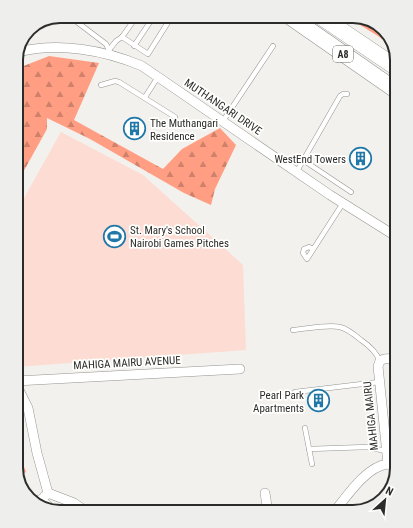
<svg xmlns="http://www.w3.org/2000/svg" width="413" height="528" font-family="'Roboto Condensed',sans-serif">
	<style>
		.forest { fill: url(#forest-firs) }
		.pitch { fill: #fcdcd3 }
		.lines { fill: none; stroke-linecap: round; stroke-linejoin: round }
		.lane-casing { stroke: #959490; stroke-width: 5.5 }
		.street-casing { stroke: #959490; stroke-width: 10 }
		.highway-casing { stroke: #959490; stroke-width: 17 }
		.lane { stroke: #fff; stroke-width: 4.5 }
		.street { stroke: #fff; stroke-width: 9 }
		.highway { stroke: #fff; stroke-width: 16 }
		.labels { text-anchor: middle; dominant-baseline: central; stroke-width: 3.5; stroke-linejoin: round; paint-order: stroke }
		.shield { fill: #fffffe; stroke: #6b6b6a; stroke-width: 1 }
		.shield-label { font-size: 10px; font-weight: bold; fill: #2c2c2a }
		.street-label { font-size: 11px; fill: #2c2c2a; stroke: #fffffe }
		.poi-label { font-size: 11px; fill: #2c2c2a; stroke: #fffffe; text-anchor: start }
		.rim { fill: none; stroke: #2c2c2a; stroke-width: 2 }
	</style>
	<defs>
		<pattern id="forest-firs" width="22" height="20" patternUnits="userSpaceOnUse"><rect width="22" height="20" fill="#ff9e82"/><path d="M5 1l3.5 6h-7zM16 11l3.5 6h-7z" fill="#cf816b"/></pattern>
	</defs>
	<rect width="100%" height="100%" fill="#f3f1ed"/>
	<!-- forest -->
	<g class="forest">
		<path d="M345,16H356L390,36L394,49C380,35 362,27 345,16Z"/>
		<polygon points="49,56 99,63 74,120 163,169 182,149 220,128 236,145 215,189 211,205 184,193 90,139 47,118 47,129 16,185 16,69"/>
		<polygon points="16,445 26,472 18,476 16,468"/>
	</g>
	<!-- pitch -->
	<polygon class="pitch" points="61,132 143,175 243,265 246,350 16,367 16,207 19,207"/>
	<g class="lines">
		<defs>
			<g id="lane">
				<polyline points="69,16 106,44 109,50 110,55"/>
				<polyline points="122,37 148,54 172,16"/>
				<polyline points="134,46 154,16"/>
				<polyline points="109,50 116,41 122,37 137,16"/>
				<polyline points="101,85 115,81 119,82 175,117"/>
				<polyline points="145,97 158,77"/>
				<polyline points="223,121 273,46"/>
				<polyline points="303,160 351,192"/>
				<polyline points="297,171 340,96 343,94 347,94"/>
				<polyline points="313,249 309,247 304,249 303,253 307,259 343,203"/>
				<polyline points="392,264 397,255"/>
				<path d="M293,330C306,329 327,324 340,327C348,329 355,335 361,340C370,346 376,352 380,361"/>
				<polyline points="295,392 379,382"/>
				<polyline points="305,428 312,464"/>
				<polyline points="385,442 397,440"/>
				<polyline points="309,449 367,447 386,451"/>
			</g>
			<g id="street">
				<path d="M18,52C59,42 104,50 142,66L330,195L397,237"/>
				<polyline points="16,381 240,369"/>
				<polyline points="16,384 28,408 37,453 48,493"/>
				<polyline points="388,464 378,366 380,361 384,359 397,358"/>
				<polyline points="265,493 268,512"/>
				<polyline points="37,500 41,500 53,510"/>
				<polyline points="41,500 48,493 74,503 87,512"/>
				<path d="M334,512C347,496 366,467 387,464C390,464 394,465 397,465"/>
			</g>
			<g id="highway">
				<polyline points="289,16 397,91"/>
				<polyline points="320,16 397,68"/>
			</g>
		</defs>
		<!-- lane casing -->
		<use href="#lane" class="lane-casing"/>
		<!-- street casing -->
		<use href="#street" class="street-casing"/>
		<!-- highway casing -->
		<use href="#highway" class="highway-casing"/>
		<!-- lane -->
		<use href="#lane" class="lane"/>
		<!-- street -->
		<use href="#street" class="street"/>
		<!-- highway -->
		<use href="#highway" class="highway"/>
	</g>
	<!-- icons -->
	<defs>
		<symbol id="building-ring" viewBox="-11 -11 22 22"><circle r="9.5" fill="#fffffe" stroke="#2178a8" stroke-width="1.5"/><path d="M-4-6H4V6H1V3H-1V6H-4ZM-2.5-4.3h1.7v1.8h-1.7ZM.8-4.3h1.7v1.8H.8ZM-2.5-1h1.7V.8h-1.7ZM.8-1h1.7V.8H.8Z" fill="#2178a8"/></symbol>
		<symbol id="stadium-ring" viewBox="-11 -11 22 22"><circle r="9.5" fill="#fffffe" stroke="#2178a8" stroke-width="1.5"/><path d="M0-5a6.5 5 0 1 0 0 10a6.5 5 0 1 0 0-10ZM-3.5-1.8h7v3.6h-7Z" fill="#2178a8"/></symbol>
	</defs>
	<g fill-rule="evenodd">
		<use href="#building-ring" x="122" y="116" width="25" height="25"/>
		<use href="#building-ring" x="348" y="146" width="25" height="25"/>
		<use href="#stadium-ring" x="102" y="224" width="25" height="25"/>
		<use href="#building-ring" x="306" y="388" width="25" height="25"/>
	</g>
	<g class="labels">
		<!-- shield labels -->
		<rect class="shield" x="333" y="46" width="20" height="16" rx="3"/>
		<g class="shield-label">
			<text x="343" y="54">A8</text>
		</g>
		<!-- street labels -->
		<g class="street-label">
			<text transform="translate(223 107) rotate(34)">MUTHANGARI DRIVE</text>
			<text transform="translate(127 363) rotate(-3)">MAHIGA MAIRU AVENUE</text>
			<text transform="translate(371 416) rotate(-96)">MAHIGA MAIRU</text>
		</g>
		<!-- poi labels -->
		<g class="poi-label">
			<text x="150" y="123">The Muthangari<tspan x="150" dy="13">Residence</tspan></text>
			<text x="346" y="159" text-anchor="end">WestEnd Towers</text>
			<text x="130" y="230">St. Mary's School<tspan x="130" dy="13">Nairobi Games Pitches</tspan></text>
			<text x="304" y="395" text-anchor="end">Pearl Park<tspan x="304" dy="13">Apartments</tspan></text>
		</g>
	</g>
	<!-- crop -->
	<path d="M0 0H413V528H0ZM60 23H353A37 37 0 0 1 390 60V468A37 37 0 0 1 353 505H60A37 37 0 0 1 23 468V60A37 37 0 0 1 60 23Z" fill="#eeeeed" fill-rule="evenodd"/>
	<path class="rim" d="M60 23H353A37 37 0 0 1 390 60V468A37 37 0 0 1 353 505H60A37 37 0 0 1 23 468V60A37 37 0 0 1 60 23Z"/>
	<!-- north arrow -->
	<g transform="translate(385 500) rotate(27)" stroke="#fffffe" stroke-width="3" paint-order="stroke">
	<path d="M0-3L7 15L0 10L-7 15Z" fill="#2c2c2a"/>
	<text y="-6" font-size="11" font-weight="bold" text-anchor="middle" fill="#2c2c2a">N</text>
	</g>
</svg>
